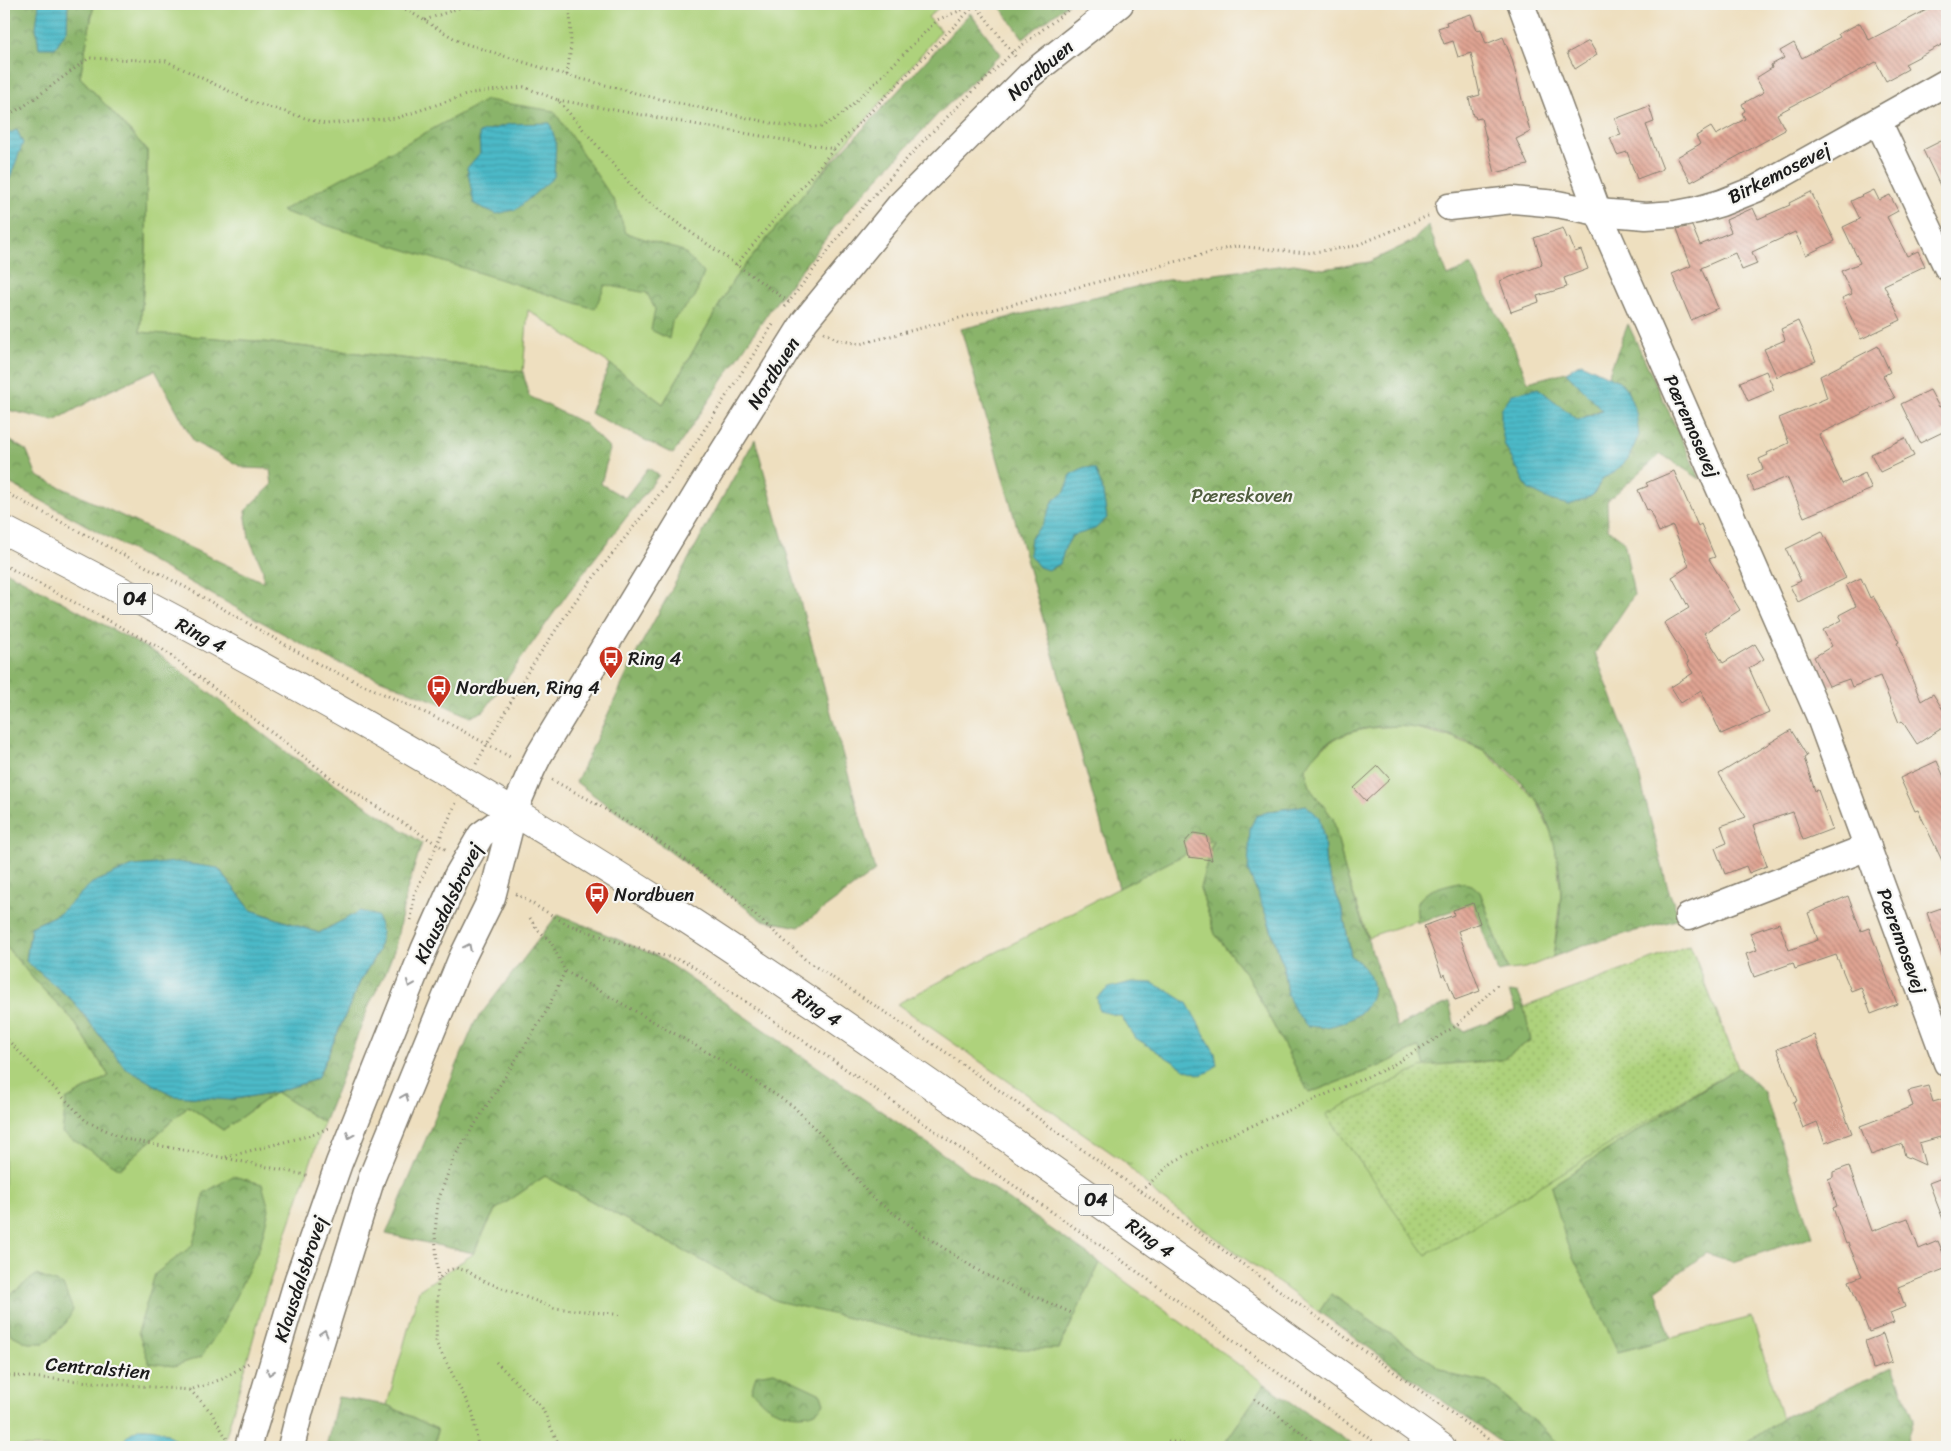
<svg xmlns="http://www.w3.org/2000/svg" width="1951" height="1451" font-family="Sriracha,sans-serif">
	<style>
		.green { fill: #aed27b; stroke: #65774c }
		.forest { fill: url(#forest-crowns); stroke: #536844; fill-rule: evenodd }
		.park { fill: url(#park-dots); stroke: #65774c }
		.water { fill: url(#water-rules); stroke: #346a72 }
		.building { fill: url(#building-back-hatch) }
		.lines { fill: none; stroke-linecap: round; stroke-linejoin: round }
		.minor-casing { stroke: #857e6e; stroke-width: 29 }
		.major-casing { stroke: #857e6e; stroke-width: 30 }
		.path { stroke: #857e6e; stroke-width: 3; stroke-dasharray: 1 4; stroke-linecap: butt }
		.minor { stroke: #fff; stroke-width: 26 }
		.major { stroke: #fff; stroke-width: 28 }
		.oneway { stroke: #999 }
		.labels { text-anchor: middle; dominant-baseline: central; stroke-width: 4.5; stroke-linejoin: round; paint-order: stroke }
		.shield { fill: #f6f6f2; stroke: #5d5d5c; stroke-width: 1 }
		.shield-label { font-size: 18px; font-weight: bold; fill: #1c1c1c }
		.street-label { font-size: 19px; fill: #1c1c1c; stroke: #f6f6f2 }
		.park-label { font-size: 19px; fill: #4f5c3d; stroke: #f6f6f2 }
		.poi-label { font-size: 19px; fill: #1c1c1c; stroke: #f6f6f2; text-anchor: start }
	</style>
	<defs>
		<pattern id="forest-crowns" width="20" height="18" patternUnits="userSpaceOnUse" patternTransform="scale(1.25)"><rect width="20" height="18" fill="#8ab46b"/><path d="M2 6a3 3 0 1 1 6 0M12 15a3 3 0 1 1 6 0" fill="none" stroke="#709257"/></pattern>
		<pattern id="park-dots" width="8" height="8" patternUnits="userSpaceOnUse" patternTransform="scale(1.25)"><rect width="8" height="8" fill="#aed27b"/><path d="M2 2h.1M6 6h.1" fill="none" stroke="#95b46a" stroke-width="1.8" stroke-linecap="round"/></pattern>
		<pattern id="water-rules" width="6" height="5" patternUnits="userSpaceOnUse" patternTransform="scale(1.25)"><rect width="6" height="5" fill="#4cb9c7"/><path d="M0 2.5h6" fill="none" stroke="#429eaa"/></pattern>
		<pattern id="building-back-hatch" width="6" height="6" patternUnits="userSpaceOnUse" patternTransform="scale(1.25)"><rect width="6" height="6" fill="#e0a493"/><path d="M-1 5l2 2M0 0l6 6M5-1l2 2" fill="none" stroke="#b58577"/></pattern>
	</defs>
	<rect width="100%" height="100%" fill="#f6f6f2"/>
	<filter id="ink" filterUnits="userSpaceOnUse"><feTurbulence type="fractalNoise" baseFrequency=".02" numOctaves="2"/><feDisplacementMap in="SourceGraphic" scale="10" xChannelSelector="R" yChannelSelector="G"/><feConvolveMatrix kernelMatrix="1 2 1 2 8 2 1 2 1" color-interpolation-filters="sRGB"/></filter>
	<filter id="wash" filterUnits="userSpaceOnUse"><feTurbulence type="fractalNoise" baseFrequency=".0096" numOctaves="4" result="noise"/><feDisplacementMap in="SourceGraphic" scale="20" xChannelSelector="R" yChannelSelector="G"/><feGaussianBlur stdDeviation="1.12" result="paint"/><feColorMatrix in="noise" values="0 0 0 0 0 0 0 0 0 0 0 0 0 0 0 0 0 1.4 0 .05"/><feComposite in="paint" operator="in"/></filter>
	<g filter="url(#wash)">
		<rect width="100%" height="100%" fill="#eedfbf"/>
		<!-- green -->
		<g class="green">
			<polygon points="94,4 943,4 928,17 941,31 811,185 734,279 663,404 610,364 528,310 523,372 255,341 140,333 146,250 147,150 80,77"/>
			<path d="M1407,726L1452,737L1483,750L1536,799L1554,839L1561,893L1553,957L1526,968L1508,970L1480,892L1417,905L1418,920L1368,937L1345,871L1333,818L1311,790L1305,769C1310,762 1315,753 1322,748C1349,727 1375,727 1407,726Z"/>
			<polygon points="1213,839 1200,888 1215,934 1248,977 1309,1093 1380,1066 1420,1047 1425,1066 1690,945 1738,1067 1551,1186 1618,1352 1752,1317 1782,1419 1740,1447 1563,1447 1490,1383 1451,1375 1331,1294 1319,1312 1159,1197 1126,1164 1132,1164 1126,1163 897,1004"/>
			<polygon points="4,944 36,982 73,1020 109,1076 66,1100 120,1169 188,1106 223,1130 276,1092 324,1123 266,1293 223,1447 4,1447"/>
			<polygon points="545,1176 777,1301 1059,1349 1100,1263 1265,1384 1222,1447 435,1447 437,1429 387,1405 419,1290 473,1254 495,1210"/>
		</g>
		<!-- forest -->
		<g class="forest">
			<polygon points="4,4 94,4 80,77 147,150 146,250 140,332 255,341 523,372 529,396 585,424 610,449 601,484 625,498 648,468 659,475 568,593 484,711 470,717 442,704 331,660 4,480 4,437 27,451 37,476 263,582 263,570 249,538 245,511 272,485 270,469 244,468 194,442 155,370 109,391 54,421 4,409"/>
			<polygon points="998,4 1068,4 1023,38"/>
			<polygon points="970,13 1001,54 938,114 848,210 770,310 673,454 590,413 610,364 663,404 734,279 811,185"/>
			<polygon points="486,100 554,111 615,202 626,233 683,251 704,273 695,297 672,321 669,339 651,330 655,309 647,293 605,285 595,309 281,211"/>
			<path d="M1428,225L1448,276L1471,265L1512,342L1528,382L1566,372L1602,409L1578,420L1538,388L1505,446L1528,489L1593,495L1603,478L1614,473L1619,381L1608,376L1628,324L1700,479L1661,454L1607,501L1608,529L1624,541L1634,595L1595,653L1635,759L1668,889L1680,919L1588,944L1553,957C1556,936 1561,914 1561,893C1561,867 1551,820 1536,799C1529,789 1493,756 1483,750C1440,724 1361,714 1321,748C1315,754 1310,763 1305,769L1311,790L1333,818L1345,871L1397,1027L1449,1002L1454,1023L1464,1031L1516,1011L1509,992L1518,993L1524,1007L1531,1040L1502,1060L1425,1066L1419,1047L1380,1066L1309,1093L1248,977L1215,934L1200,888L1213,840L1119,888L961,329L1160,281L1294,264L1323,269L1369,262L1413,241ZM1306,805L1324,839L1326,868L1343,912L1351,956C1364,965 1368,974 1373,989L1359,1014L1326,1027L1287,994L1283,966L1259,894L1268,811L1288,809Z"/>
			<polygon points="755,439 875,871 799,927 762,920 576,782 639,648"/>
			<path d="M4,570L161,656L289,754L422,843L406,893L395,948L385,974L370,1003L324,1123L276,1092L223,1130L188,1106L120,1169L62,1133L66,1100L109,1076L73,1020L36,982L4,944ZM218,868L251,910L319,933L360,912L378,951L361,980L317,1079L276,1092L230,1100L125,1068L73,1001L26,961L31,927L60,913Z"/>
			<path d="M1458,882L1472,885L1480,892L1508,970L1498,972L1473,904L1417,923C1418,917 1416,912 1417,906C1421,889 1444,886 1458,882Z"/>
			<polygon points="558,914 659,957 1100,1263 1059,1349 979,1349 777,1301 545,1176 495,1210 473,1253 386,1234 475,1022"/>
			<polygon points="1738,1067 1764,1092 1813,1236 1733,1262 1706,1253 1656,1290 1671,1338 1618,1352 1567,1244 1551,1186"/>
			<polygon points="233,1176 262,1184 269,1209 260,1246 220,1329 201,1357 174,1366 149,1363 138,1332 155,1274 192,1246 198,1227 204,1193"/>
			<polygon points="36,1275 63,1285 73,1310 66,1323 45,1343 28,1343 10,1334 6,1298"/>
			<polygon points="1331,1294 1451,1375 1490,1383 1563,1447 1507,1447 1319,1312"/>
			<polygon points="1893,1367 1914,1419 1906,1447 1740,1447 1782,1419"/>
			<path d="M774,1372L821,1394L824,1403C814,1422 781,1415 766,1405C761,1401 756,1395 751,1391L756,1375Z"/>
			<polygon points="1265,1384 1356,1447 1222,1447"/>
			<polygon points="338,1397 387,1405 437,1429 435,1447 326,1447"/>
		</g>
		<!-- park -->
		<polygon class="park" points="1690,945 1738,1067 1426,1255 1326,1114 1425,1066 1502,1060 1531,1040 1524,1007"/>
		<!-- water -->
		<g class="water">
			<polygon points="39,4 68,4 67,30 55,48 39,48 36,27"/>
			<polygon points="550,123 556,142 554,177 517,209 497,214 474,204 467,168 480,153 479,133 510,124"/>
			<polygon points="17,130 23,143 9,181 4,184 4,135"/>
			<polygon points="1581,363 1619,381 1627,390 1636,412 1639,435 1628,459 1614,473 1603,478 1593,495 1580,501 1569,505 1550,500 1528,489 1505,446 1501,427 1501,409 1512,394 1538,388 1578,420 1602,410 1566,372"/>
			<polygon points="1085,467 1095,469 1102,487 1107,518 1095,529 1072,536 1065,548 1060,564 1048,570 1039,567 1029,554 1031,537 1043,524 1054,500 1065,492 1071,474"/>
			<path d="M1306,805L1319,817L1324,839L1326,868L1343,912L1351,956C1392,985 1369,1020 1326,1027C1320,1028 1313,1026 1307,1026L1295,1011L1287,994L1283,966L1267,917L1248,871L1250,828L1256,816C1272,809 1289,809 1306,805Z"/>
			<polygon points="176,862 218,868 251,910 319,933 360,911 377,916 382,933 378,951 361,980 317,1079 276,1092 230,1100 174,1096 125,1068 73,1001 26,961 31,927 60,913 92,883 133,866"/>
			<polygon points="1131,982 1152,983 1170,992 1187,1003 1215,1053 1217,1065 1209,1072 1200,1075 1183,1068 1134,1037 1121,1016 1099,1011 1097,997 1109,988"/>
			<path d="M140,1428C161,1427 168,1433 182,1447H122C124,1436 130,1433 140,1428Z"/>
		</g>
		<g id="blocks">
			<!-- building -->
			<g class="building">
				<polygon points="1938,4 1947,4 1947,42 1905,64 1908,69 1886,81 1876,62 1777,114 1785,130 1691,182 1677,157 1700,144 1696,136 1711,127 1716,135 1745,119 1742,113 1745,111 1742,104 1764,92 1756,78 1772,68 1771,65 1784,58 1780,51 1794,43 1802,58 1840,37 1838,34 1860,23 1869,40"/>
				<polygon points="1471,14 1477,30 1481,29 1486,44 1503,37 1512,59 1530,132 1516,139 1528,165 1495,173 1481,118 1476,119 1475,116 1473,116 1469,98 1480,95 1471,53 1458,57 1453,41 1444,44 1438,28 1447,25 1446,22"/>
				<polygon points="1589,41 1597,55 1575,69 1567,53"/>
				<polygon points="1649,106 1654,122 1646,125 1663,169 1637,179 1627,152 1617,155 1610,138 1621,135 1615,119"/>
				<polygon points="1947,138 1947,200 1923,150"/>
				<polygon points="1874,190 1879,200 1890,195 1898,211 1887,217 1907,256 1918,251 1925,266 1884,285 1901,320 1861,339 1842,298 1852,294 1841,271 1860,263 1843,227 1860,219 1851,201"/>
				<polygon points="1811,192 1835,241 1806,255 1795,232 1752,252 1757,264 1742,270 1735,253 1701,268 1718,308 1691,320 1672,274 1691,266 1677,229 1692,226 1700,245 1731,232 1726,220 1753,208 1758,219 1790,205 1789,203"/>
				<polygon points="1563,228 1567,238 1569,237 1575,252 1581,250 1588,269 1564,278 1567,287 1537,296 1539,302 1511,312 1500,281 1542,265 1541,263 1542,262 1534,238"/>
				<polygon points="1798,321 1816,361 1777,377 1764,349 1785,340 1781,329"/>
				<polygon points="1878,346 1890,372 1883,376 1895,398 1819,434 1842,484 1865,473 1872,489 1804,517 1787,477 1754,491 1748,476 1763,469 1759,459 1768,455 1767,453 1789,443 1779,418 1827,398 1820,376"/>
				<polygon points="1766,371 1774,390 1748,401 1740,382"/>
				<polygon points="1930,390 1939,407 1947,403 1947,430 1920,443 1901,404"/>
				<polygon points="1905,438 1914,456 1880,472 1871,454"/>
				<polygon points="1674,471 1698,526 1701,524 1715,557 1709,559 1740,610 1704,633 1723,663 1755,644 1764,659 1749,668 1769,713 1721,734 1701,690 1681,703 1671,687 1693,673 1687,663 1689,662 1664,623 1689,608 1672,577 1689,566 1673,526 1659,532 1649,509 1647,510 1638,490 1648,486 1646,483"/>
				<polygon points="1822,531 1846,578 1798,602 1790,586 1801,581 1786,549"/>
				<polygon points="1861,578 1870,598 1873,596 1899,642 1897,643 1921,701 1933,694 1947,716 1947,725 1917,744 1902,721 1899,723 1880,676 1852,687 1849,679 1829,686 1814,657 1832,646 1823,630 1842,620 1839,615 1856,606 1846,585"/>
				<polygon points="1791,730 1807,756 1804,758 1815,791 1818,790 1832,829 1803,840 1793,812 1753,825 1767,866 1749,873 1746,866 1725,874 1715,848 1727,843 1721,826 1746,817 1719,774"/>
				<polygon points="1937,761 1947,784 1947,871 1918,810 1915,811 1900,778"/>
				<polygon points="1378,766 1390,779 1366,801 1354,788"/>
				<polygon points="1193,833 1206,835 1212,860 1188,857 1184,843"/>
				<polygon points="1848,896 1861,931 1869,928 1897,1004 1871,1014 1861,987 1851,991 1836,955 1795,969 1793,963 1754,977 1746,954 1757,950 1750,933 1779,923 1789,950 1818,940 1808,913"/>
				<polygon points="1473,903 1480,923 1458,931 1480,991 1455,1000 1445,974 1442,976 1424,926 1454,915 1453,910"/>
				<polygon points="1947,906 1947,963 1945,964 1927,913"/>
				<polygon points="1814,1035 1852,1133 1825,1143 1817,1122 1803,1128 1793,1102 1797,1101 1777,1049"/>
				<polygon points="1928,1086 1933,1102 1947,1098 1947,1135 1919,1143 1925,1165 1905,1156 1902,1144 1871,1155 1860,1126 1913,1106 1908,1091"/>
				<polygon points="1849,1166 1872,1231 1908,1218 1919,1249 1938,1241 1943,1253 1947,1251 1947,1268 1898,1287 1905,1307 1890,1313 1894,1323 1869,1332 1849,1281 1862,1276 1848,1243 1846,1244 1833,1208 1837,1206 1828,1179 1833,1177 1833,1172"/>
				<polygon points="1947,1176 1947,1226 1946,1227 1929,1183"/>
				<polygon points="1883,1334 1892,1362 1873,1369 1865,1341"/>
			</g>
		</g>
	</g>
	<g filter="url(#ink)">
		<use href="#blocks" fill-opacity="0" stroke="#857e6e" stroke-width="1"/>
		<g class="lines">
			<defs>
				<g id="minor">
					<polyline points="1521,4 1598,212 1819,715 1947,1063"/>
					<polyline points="1878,121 1947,267"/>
					<polyline points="1449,207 1513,200 1557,204 1598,212 1646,216 1676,214 1697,210 1721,203 1756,189 1947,82"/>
					<polyline points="1688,917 1868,847"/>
					<polyline points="248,1447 298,1279 339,1163 424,950 457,876 481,835 514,811"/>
					<polyline points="291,1447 300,1410 372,1177 461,960 492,897 514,811 532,769 539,755 701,487 805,321 900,205 1030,75 1120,4"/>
				</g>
				<path id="major" d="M4,530C236,648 463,776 682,916C752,961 820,1008 888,1055C1074,1183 1257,1315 1441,1447"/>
			</defs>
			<!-- minor casing -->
			<use href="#minor" class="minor-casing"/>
			<!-- major casing -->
			<use href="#major" class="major-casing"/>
			<!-- path -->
			<g class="path">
				<polyline points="397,4 460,42 555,72 655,98 785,126 821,127 840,116 879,79 937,20 976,4"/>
				<polyline points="975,4 1017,59"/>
				<polyline points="425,20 470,4"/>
				<polyline points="567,75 571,47 570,4"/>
				<polyline points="558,100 834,149 974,6"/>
				<polyline points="4,117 23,107 89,58 166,61 252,102 325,124 397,118 472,93 524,87 558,100 641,197 789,302"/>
				<polyline points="736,265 833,150"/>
				<polyline points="785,307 850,222 922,142 1012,53 1076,4"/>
				<polyline points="824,332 838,340 860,344 1236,246 1307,253 1355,246 1428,216"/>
				<polyline points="4,492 185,587 324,667 448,723 512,758"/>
				<polyline points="4,565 162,649 334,780 448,851"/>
				<polyline points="476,764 527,673 576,600 676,473 774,323"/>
				<polyline points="552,780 590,800 671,849 742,903 807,961 944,1051 1499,1447"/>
				<polyline points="516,894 567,924 626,945 686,962 834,1061 1107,1250 1381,1447"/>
				<polyline points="530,918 536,928 551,942 565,971 738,1070 794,1107 831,1145 870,1196 922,1234 982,1273 1074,1314"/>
				<polyline points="411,920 414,895 456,803"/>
				<polyline points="4,1036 86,1121 125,1139 225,1158 310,1176"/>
				<polyline points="226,1157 315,1134 328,1128"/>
				<polyline points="1141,1191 1173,1162 1209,1144 1388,1068 1456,1026 1498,984"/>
				<polyline points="438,1279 435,1233 438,1201 453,1159 546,1012 565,971"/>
				<polyline points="496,1362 542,1408 560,1447"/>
				<polyline points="4,1375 190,1390 222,1379 250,1362"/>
				<polyline points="190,1390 211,1412 227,1439"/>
				<polyline points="1254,1399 1273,1411 1320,1447"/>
				<polyline points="1168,1441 1198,1447"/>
				<polyline points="478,1447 473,1413 436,1343 438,1280 445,1271 456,1268 467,1271 484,1281 554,1308 623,1315"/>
			</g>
			<!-- minor -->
			<use href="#minor" class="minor"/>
			<!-- major -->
			<use href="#major" class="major"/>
		</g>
		<!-- one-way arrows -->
		<defs><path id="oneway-chevron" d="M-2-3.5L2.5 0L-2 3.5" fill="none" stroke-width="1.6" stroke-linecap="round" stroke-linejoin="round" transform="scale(1.25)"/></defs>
		<g class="oneway">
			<use href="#oneway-chevron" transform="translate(468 947) rotate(-64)"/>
			<use href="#oneway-chevron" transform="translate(410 984) rotate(112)"/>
			<use href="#oneway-chevron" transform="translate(405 1097) rotate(-68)"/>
			<use href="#oneway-chevron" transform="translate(350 1135) rotate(112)"/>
			<use href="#oneway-chevron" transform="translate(324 1333) rotate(-73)"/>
			<use href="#oneway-chevron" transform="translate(270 1372) rotate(107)"/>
		</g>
	</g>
	<!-- icons -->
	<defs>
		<symbol id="bus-pin" viewBox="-11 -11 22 30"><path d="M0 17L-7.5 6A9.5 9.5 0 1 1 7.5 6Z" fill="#c8321e" stroke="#f6f6f2"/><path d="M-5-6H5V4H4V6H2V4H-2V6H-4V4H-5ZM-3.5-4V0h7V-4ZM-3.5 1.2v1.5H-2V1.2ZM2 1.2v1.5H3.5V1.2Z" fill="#fff"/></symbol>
	</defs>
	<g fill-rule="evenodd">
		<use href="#bus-pin" x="597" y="644" width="28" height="38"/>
		<use href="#bus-pin" x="425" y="673" width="28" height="38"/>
		<use href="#bus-pin" x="583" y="880" width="28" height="38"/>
	</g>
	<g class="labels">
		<!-- shield labels -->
		<g class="shield">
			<rect x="117.5" y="583.5" width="35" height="31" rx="4"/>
			<rect x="1078.5" y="1184.5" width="35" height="31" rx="4"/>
		</g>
		<g class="shield-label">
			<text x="135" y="599">O4</text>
			<text x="1096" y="1200">O4</text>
		</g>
		<!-- street labels -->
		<g class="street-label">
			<text transform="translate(1040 70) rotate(-41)">Nordbuen</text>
			<text transform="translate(1779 173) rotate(-27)">Birkemosevej</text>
			<text transform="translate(773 373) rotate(-58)">Nordbuen</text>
			<text transform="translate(1692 426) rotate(66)">Pæremosevej</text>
			<text transform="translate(201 635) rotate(28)">Ring 4</text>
			<text transform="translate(448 903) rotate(-64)">Klausdalsbrovej</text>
			<text transform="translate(1902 941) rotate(70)">Pæremosevej</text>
			<text transform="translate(817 1007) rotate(34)">Ring 4</text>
			<text transform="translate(1150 1238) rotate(36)">Ring 4</text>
			<text transform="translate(300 1279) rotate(-72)">Klausdalsbrovej</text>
			<text transform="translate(98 1368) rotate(5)">Centralstien</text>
		</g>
		<!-- park labels -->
		<g class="park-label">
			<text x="1242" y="495">Pæreskoven</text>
		</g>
		<!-- poi labels -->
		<g class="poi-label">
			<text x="628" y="658">Ring 4</text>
			<text x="456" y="687">Nordbuen, Ring 4</text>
			<text x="614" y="894">Nordbuen</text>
		</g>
	</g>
	<!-- margin -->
	<rect width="1951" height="1451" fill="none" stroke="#f6f6f2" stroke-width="20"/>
</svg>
